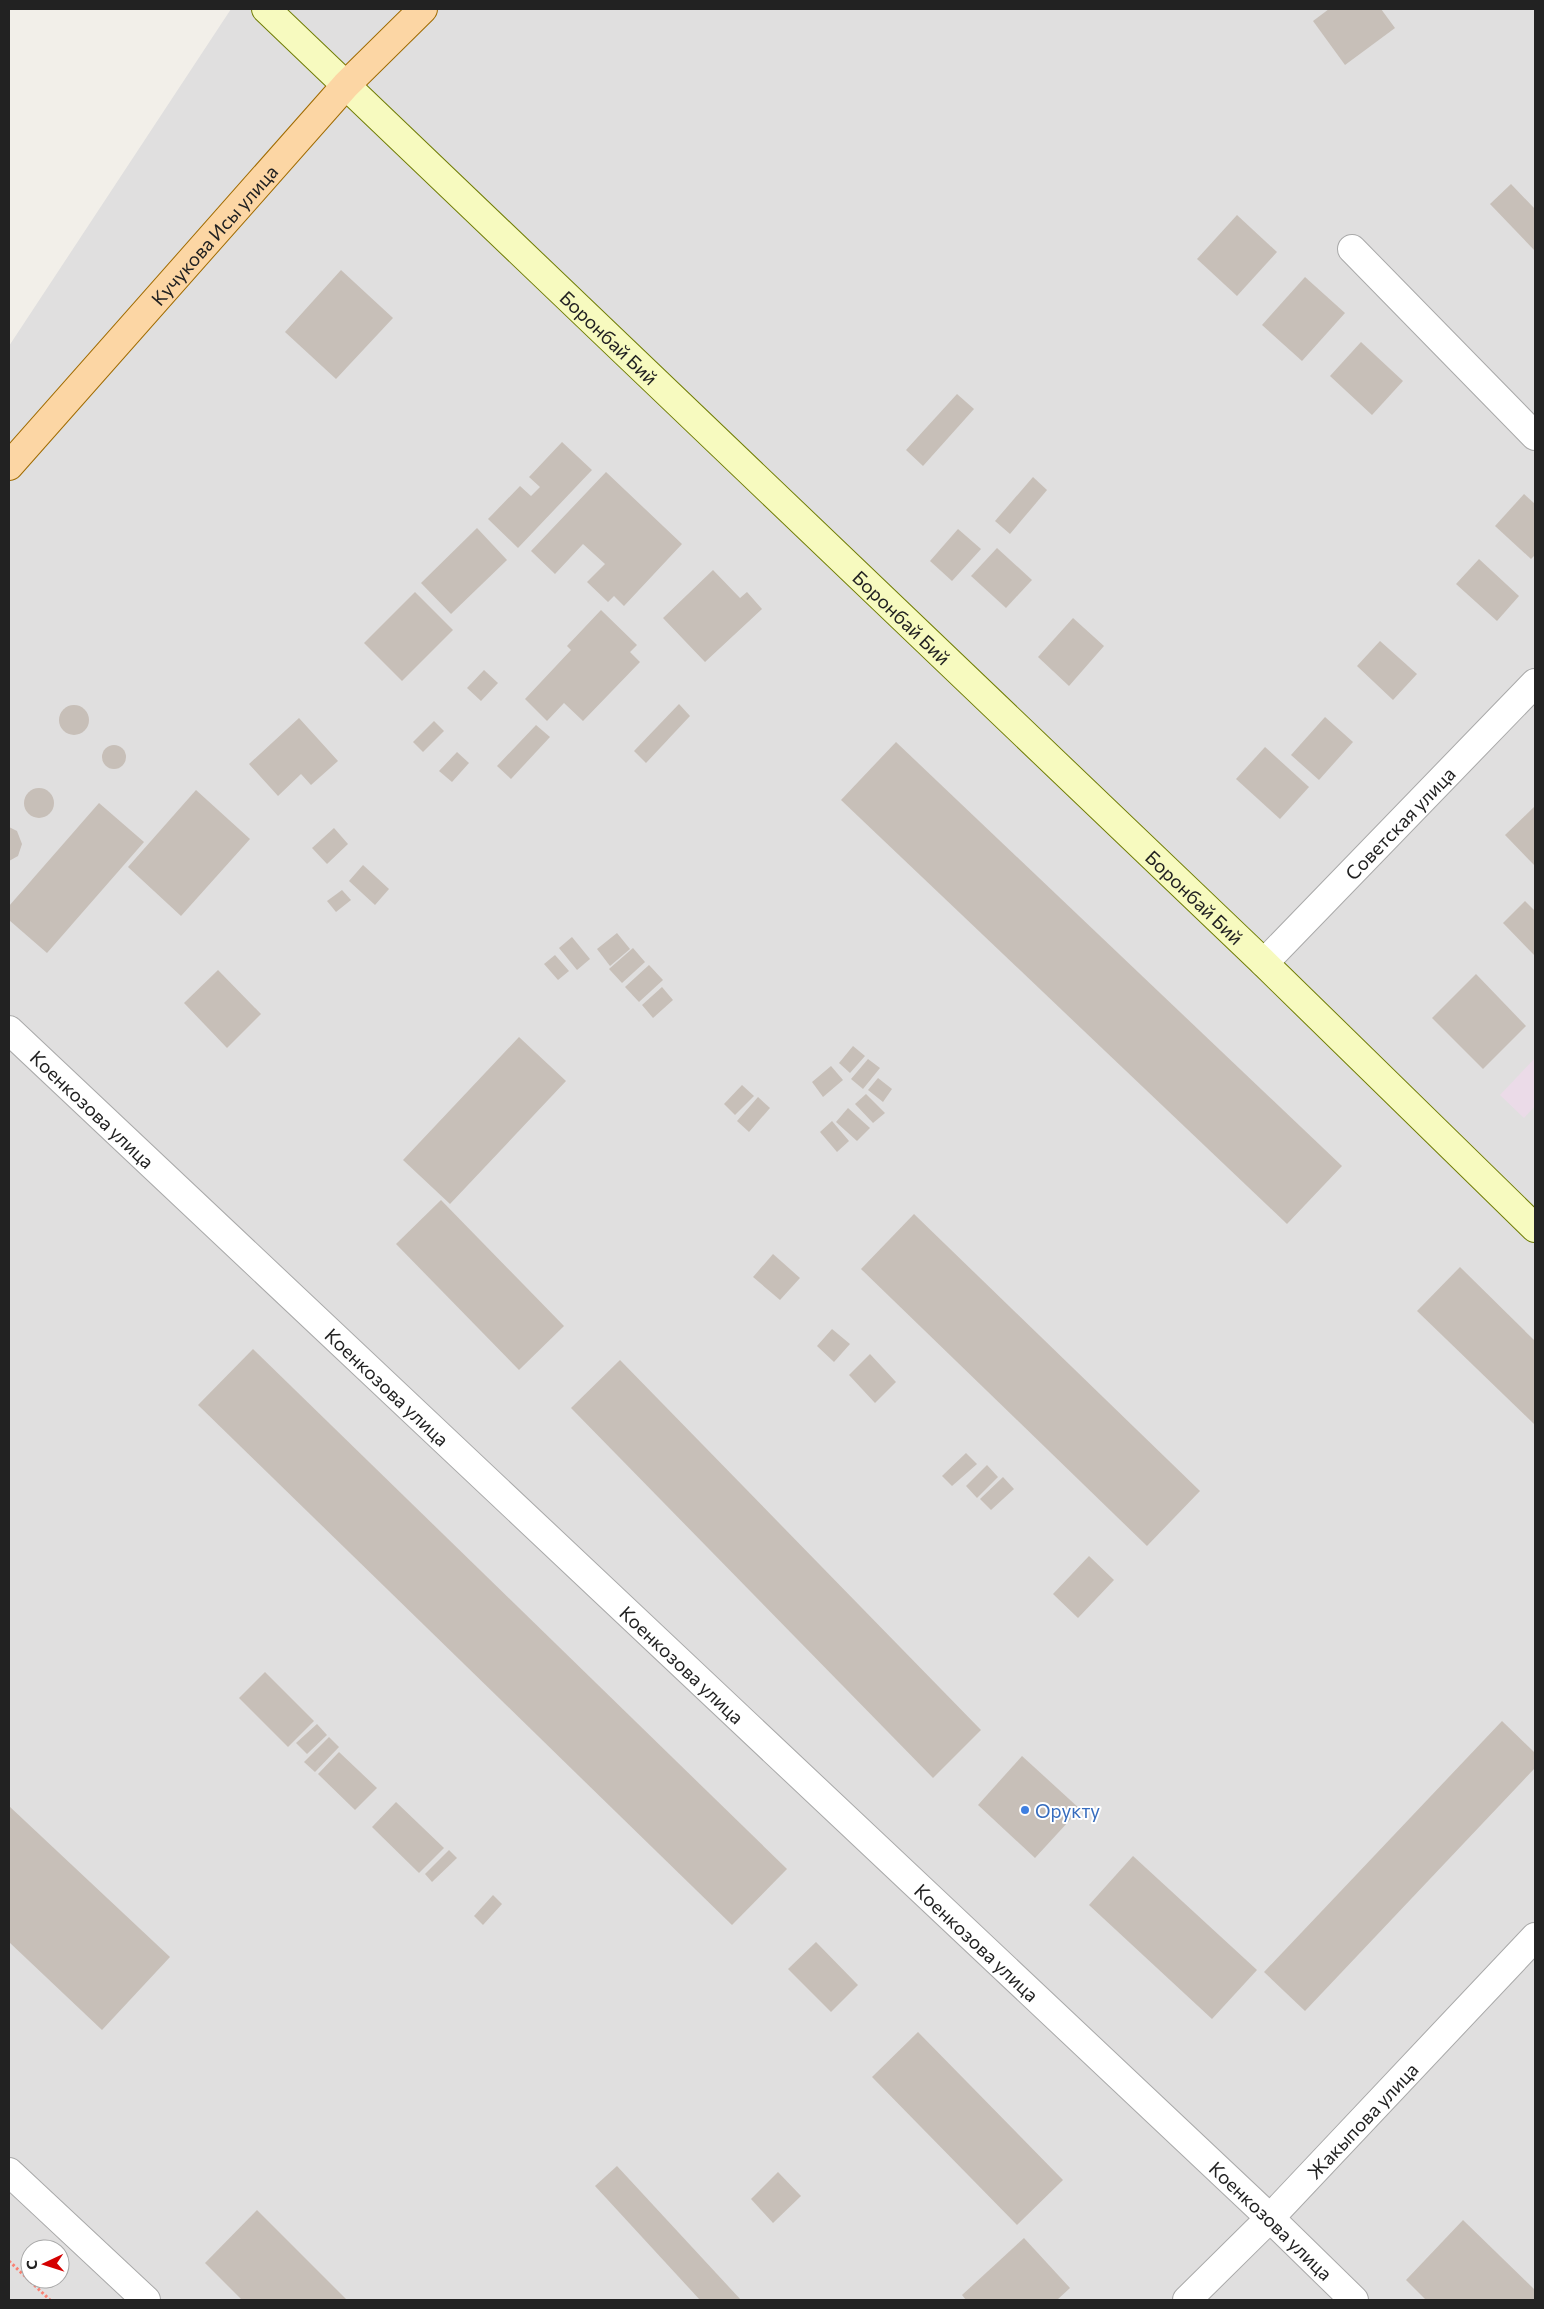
<svg xmlns="http://www.w3.org/2000/svg" width="1544" height="2309" font-family="Commissioner,sans-serif">
	<style>
		.residential { fill: #e0dfdf; fill-rule: evenodd }
		.industrial { fill: #ebdbe8 }
		.building { fill: #c7bfb8 }
		.lines { fill: none; stroke-linecap: round; stroke-linejoin: round }
		.street-casing { stroke: #a9a9a9; stroke-width: 30 }
		.secondary-casing { stroke: #707d05; stroke-width: 30 }
		.primary-casing { stroke: #a06b00; stroke-width: 30 }
		.path { stroke: #fa8072; stroke-width: 3; stroke-dasharray: 2.5 2.5; stroke-linecap: butt }
		.street { stroke: #fff; stroke-width: 28 }
		.secondary { stroke: #f7fabf; stroke-width: 28 }
		.primary { stroke: #fcd6a4; stroke-width: 28 }
		.shop-dot { fill: #3f7fe0; stroke: #fff; stroke-width: 2 }
		.labels { text-anchor: middle; dominant-baseline: central; stroke-width: 4; stroke-linejoin: round; paint-order: stroke }
		.street-label { font-size: 19px; fill: #222; stroke: #fff }
		.shop-label { font-size: 19px; fill: #366cbe; stroke: #fff; text-anchor: start }
	</style>
	<rect width="100%" height="100%" fill="#f2efe9"/>
	<!-- residential -->
	<path class="residential" d="M231,9H1535V2300H9V346ZM30,2249H60V2279H30Z"/>
	<!-- industrial -->
	<polygon class="industrial" points="1535,1058 1535,1106 1524,1118 1500,1095"/>
	<!-- building -->
	<g class="building">
		<polygon points="1329,9 1381,9 1395,28 1345,65 1313,21"/>
		<polygon points="1511,184 1535,209 1535,251 1490,204"/>
		<polygon points="1237,215 1277,252 1237,296 1197,259"/>
		<polygon points="341,270 393,318 336,379 285,332"/>
		<polygon points="1305,277 1345,313 1302,361 1262,325"/>
		<polygon points="1361,342 1403,381 1372,415 1330,376"/>
		<polygon points="957,394 974,409 923,466 906,450"/>
		<polygon points="562,442 592,470 518,548 488,519 520,486 531,496 540,487 529,477"/>
		<polygon points="606,472 682,544 624,606 614,596 608,602 587,582 605,564 583,544 555,574 531,551"/>
		<polygon points="1033,477 1047,490 1010,534 995,521"/>
		<polygon points="1524,494 1535,504 1535,555 1531,559 1495,526"/>
		<polygon points="477,528 507,560 451,614 421,583"/>
		<polygon points="958,529 981,549 952,581 930,561"/>
		<polygon points="997,548 1032,580 1006,608 971,576"/>
		<polygon points="1479,559 1519,596 1497,621 1456,584"/>
		<polygon points="713,570 740,598 747,592 762,609 705,662 663,618"/>
		<polygon points="415,592 453,630 402,681 364,643"/>
		<polygon points="601,610 637,645 630,652 640,662 583,721 564,703 547,721 525,699 571,650 567,646"/>
		<polygon points="1073,618 1104,646 1069,686 1038,657"/>
		<polygon points="1380,641 1417,674 1393,700 1357,666"/>
		<polygon points="484,670 498,683 481,701 467,688"/>
		<polygon points="679,704 690,716 646,763 634,751"/>
		<circle cx="74" cy="720" r="15"/>
		<polygon points="1325,717 1353,742 1319,780 1291,755"/>
		<polygon points="299,718 338,761 311,785 301,774 278,796 249,764"/>
		<polygon points="434,721 444,731 423,752 413,742"/>
		<polygon points="536,725 550,737 511,779 497,766"/>
		<polygon points="896,742 1342,1166 1287,1224 841,800"/>
		<circle cx="114" cy="757" r="12"/>
		<polygon points="1265,747 1309,787 1280,819 1236,779"/>
		<polygon points="457,752 469,763 452,782 439,771"/>
		<circle cx="39" cy="803" r="15"/>
		<polygon points="196,790 250,839 181,916 128,867"/>
		<polygon points="99,803 144,842 47,953 9,920 9,906"/>
		<polygon points="1535,806 1535,866 1505,835"/>
		<polygon points="9,827 17,831 22,844 18,856 9,861"/>
		<polygon points="334,828 348,844 327,864 312,848"/>
		<polygon points="363,865 389,889 375,905 349,881"/>
		<polygon points="342,890 351,900 336,912 327,901"/>
		<polygon points="1525,901 1535,911 1535,956 1503,923"/>
		<polygon points="617,933 630,949 610,966 597,949"/>
		<polygon points="572,937 590,959 577,970 559,948"/>
		<polygon points="633,948 645,962 622,983 609,969"/>
		<polygon points="555,955 569,971 558,980 544,964"/>
		<polygon points="649,965 663,980 639,1002 625,987"/>
		<polygon points="218,970 261,1014 227,1048 184,1003"/>
		<polygon points="1476,974 1526,1026 1483,1069 1432,1018"/>
		<polygon points="662,987 673,1000 653,1018 642,1005"/>
		<polygon points="519,1037 566,1081 450,1204 403,1160"/>
		<polygon points="853,1046 865,1056 850,1073 839,1063"/>
		<polygon points="868,1059 880,1068 863,1089 851,1079"/>
		<polygon points="831,1066 843,1080 823,1097 812,1082"/>
		<polygon points="878,1078 892,1089 883,1102 868,1090"/>
		<polygon points="742,1085 754,1096 735,1115 724,1104"/>
		<polygon points="866,1094 885,1113 873,1123 855,1104"/>
		<polygon points="758,1097 770,1108 749,1132 737,1121"/>
		<polygon points="848,1108 870,1128 857,1141 836,1122"/>
		<polygon points="832,1121 849,1141 837,1152 820,1132"/>
		<polygon points="441,1200 564,1326 519,1370 396,1244"/>
		<polygon points="914,1214 1200,1491 1147,1546 861,1269"/>
		<polygon points="773,1254 800,1278 780,1300 753,1277"/>
		<polygon points="1460,1267 1535,1341 1535,1425 1417,1311"/>
		<polygon points="832,1329 850,1344 834,1362 817,1346"/>
		<polygon points="253,1349 787,1869 732,1925 198,1405"/>
		<polygon points="870,1354 896,1382 875,1403 849,1375"/>
		<polygon points="620,1360 981,1730 933,1778 571,1408"/>
		<polygon points="966,1453 977,1464 952,1486 942,1476"/>
		<polygon points="987,1465 998,1477 977,1498 966,1486"/>
		<polygon points="1003,1477 1014,1489 991,1510 980,1499"/>
		<polygon points="1089,1556 1114,1580 1078,1618 1053,1594"/>
		<polygon points="265,1672 314,1721 288,1747 239,1698"/>
		<polygon points="1502,1721 1535,1753 1535,1768 1305,2011 1264,1972"/>
		<polygon points="317,1724 327,1735 307,1754 296,1743"/>
		<polygon points="329,1737 339,1747 315,1772 304,1762"/>
		<polygon points="339,1752 377,1788 355,1810 318,1774"/>
		<polygon points="1022,1756 1080,1809 1035,1858 978,1805"/>
		<polygon points="396,1802 444,1848 419,1873 372,1827"/>
		<polygon points="9,1806 170,1957 102,2030 9,1942"/>
		<polygon points="449,1850 457,1858 432,1882 425,1874"/>
		<polygon points="1133,1856 1257,1970 1212,2019 1089,1905"/>
		<polygon points="493,1895 502,1904 483,1925 474,1916"/>
		<polygon points="816,1942 858,1985 831,2012 788,1969"/>
		<polygon points="918,2032 1063,2180 1017,2225 872,2077"/>
		<polygon points="617,2166 741,2300 700,2300 595,2186"/>
		<polygon points="778,2172 801,2196 773,2223 751,2199"/>
		<polygon points="257,2210 347,2300 242,2300 205,2263"/>
		<polygon points="1463,2220 1535,2290 1535,2300 1426,2300 1406,2280"/>
		<polygon points="1024,2238 1070,2288 1057,2300 966,2300 962,2295"/>
	</g>
	<g class="lines">
		<defs>
			<g id="street">
				<polyline points="1352,249 1535,436"/>
				<path id="s1" d="M1264,963L1535,683"/>
				<path id="s2" d="M9,1030L1270,2218L1354,2300"/>
				<polyline points="9,2172 146,2300"/>
				<path id="s3" d="M1187,2300L1270,2218L1535,1937"/>
			</g>
			<g id="secondary">
				<path id="s4" d="M266,9L1264,963L1535,1228"/>
			</g>
			<g id="primary">
				<path id="s5" d="M9,466L346,85L423,9"/>
			</g>
		</defs>
		<!-- street casing -->
		<use href="#street" class="street-casing"/>
		<!-- secondary casing -->
		<use href="#secondary" class="secondary-casing"/>
		<!-- primary casing -->
		<use href="#primary" class="primary-casing"/>
		<!-- path -->
		<polyline class="path" points="9,2261 50,2300"/>
		<!-- street -->
		<use href="#street" class="street"/>
		<!-- secondary -->
		<use href="#secondary" class="secondary"/>
		<!-- primary -->
		<use href="#primary" class="primary"/>
	</g>
	<!-- markers -->
	<circle class="shop-dot" cx="1025" cy="1810" r="5"/>
	<g class="labels">
		<!-- street labels -->
		<g class="street-label">
			<text stroke="none"><textPath href="#s5" startOffset="309">Кучукова Исы улица</textPath></text>
			<text stroke="none"><textPath href="#s4" startOffset="475">Боронбай Бий</textPath></text>
			<text stroke="none"><textPath href="#s4" startOffset="880">Боронбай Бий</textPath></text>
			<text stroke="none"><textPath href="#s1" startOffset="195">Советская улица</textPath></text>
			<text stroke="none"><textPath href="#s4" startOffset="1285">Боронбай Бий</textPath></text>
			<text stroke="none"><textPath href="#s2" startOffset="115">Коенкозова улица</textPath></text>
			<text stroke="none"><textPath href="#s2" startOffset="520">Коенкозова улица</textPath></text>
			<text stroke="none"><textPath href="#s2" startOffset="925">Коенкозова улица</textPath></text>
			<text stroke="none"><textPath href="#s2" startOffset="1330">Коенкозова улица</textPath></text>
			<text stroke="none"><textPath href="#s3" startOffset="251">Жакыпова улица</textPath></text>
			<text stroke="none"><textPath href="#s2" startOffset="1735">Коенкозова улица</textPath></text>
		</g>
		<!-- shop labels -->
		<g class="shop-label">
			<text x="1035" y="1810">Орукту</text>
		</g>
	</g>
	<!-- border -->
	<rect width="1544" height="2309" fill="none" stroke="#222222" stroke-width="20"/>
	<!-- north arrow -->
	<g transform="translate(45 2264) rotate(266)"><circle r="24" fill="#ffffff" stroke="#a7a7a7"/>
	<path d="M0-4L9 19L0 12L-9 19Z" fill="#d40000"/>
	<text y="-8" font-size="14" font-weight="bold" text-anchor="middle" fill="#222222">С</text>
	</g>
</svg>
